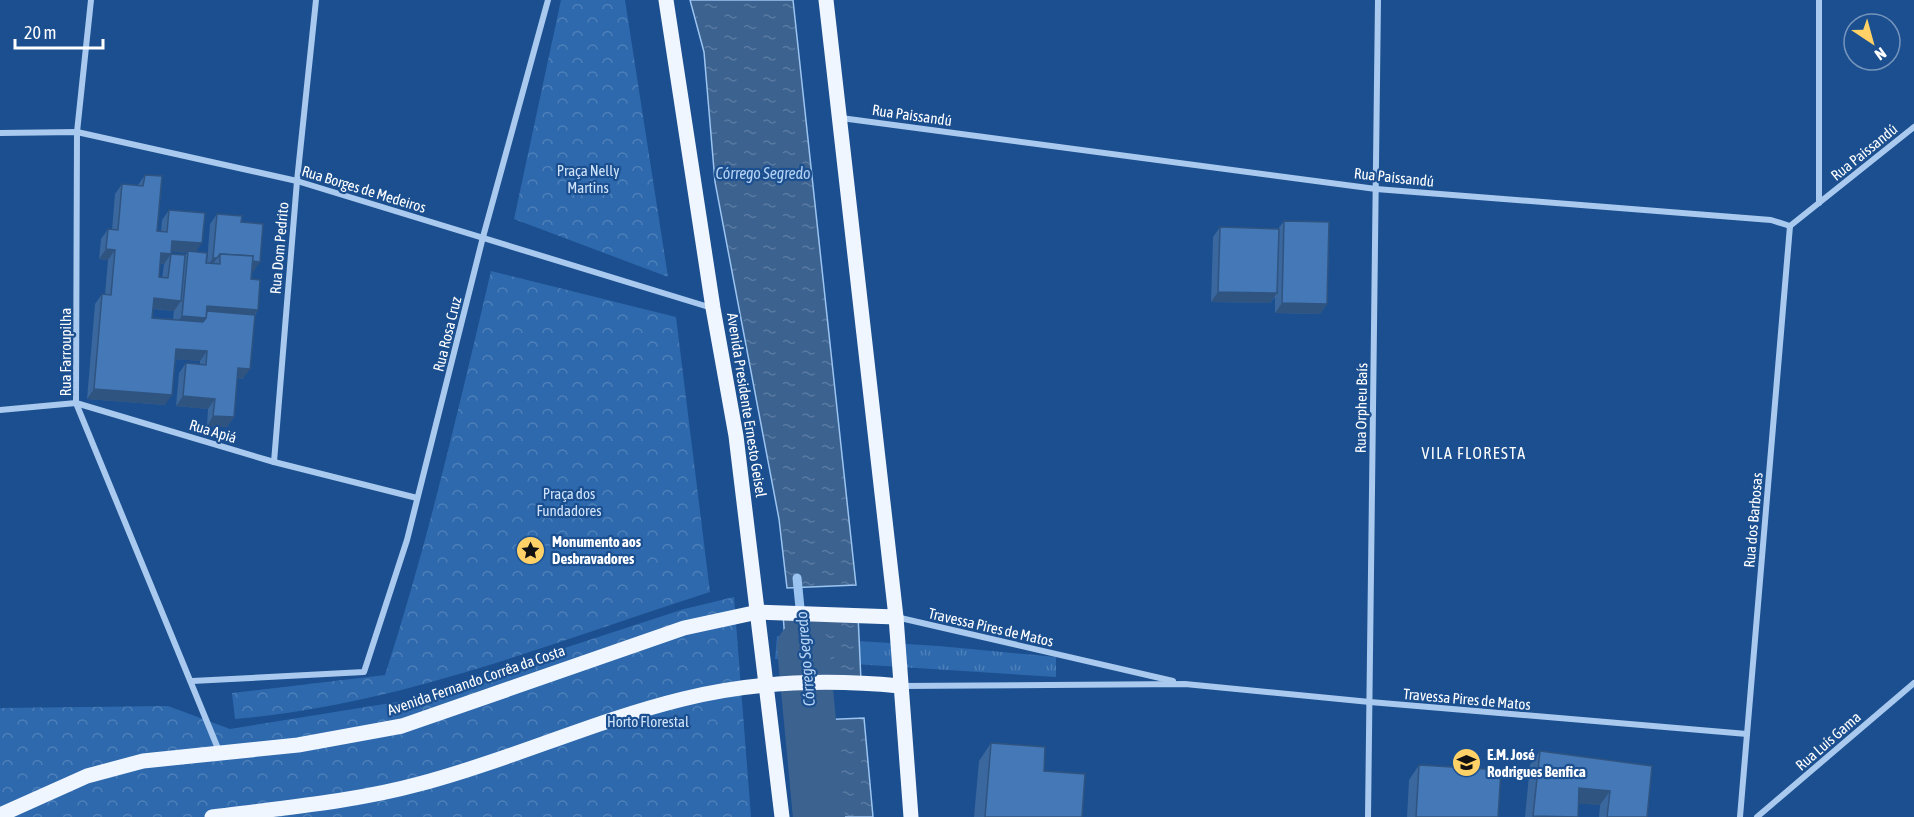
<svg xmlns="http://www.w3.org/2000/svg" width="1914" height="817" font-family="'Asap Condensed',sans-serif">
	<style>
		.grass { fill: url(#grass-tufts) }
		.park { fill: url(#park-crowns) }
		.water { fill: url(#water-ripples); stroke: #9cc4f0; stroke-width: 1.5 }
		.lines { fill: none; stroke-linecap: round; stroke-linejoin: round }
		.stream { stroke: #9cc4f0; stroke-width: 9 }
		.river { stroke: #3c6290; stroke-width: 52 }
		.minor { stroke: #a9c9ee; stroke-width: 6 }
		.primary { stroke: #f0f6ff; stroke-width: 15 }
		.wall { fill: #3a679d; fill-rule: evenodd }
		.shaded-wall { fill: #305480 }
		.building { fill: #4478b7; stroke: #305480; stroke-width: 1.5; fill-rule: evenodd }
		.labels { text-anchor: middle; dominant-baseline: central; stroke-width: 4.5; stroke-linejoin: round; paint-order: stroke }
		.street-label { font-size: 15px; fill: #fff; stroke: #1b4f8f }
		.park-label { font-size: 15px; fill: #cfe3fa; stroke: #1b4f8f }
		.poi-label { font-size: 15px; font-weight: bold; fill: #fff; stroke: #1b4f8f; text-anchor: start }
		.water-label { font-size: 16px; font-style: italic; fill: #b5d3f5; stroke: #1b4f8f }
		.neighbourhood-label { font-size: 16px; letter-spacing: 1.5px; fill: #fff; stroke: #1b4f8f }
	</style>
	<defs>
		<pattern id="grass-tufts" width="24" height="20" patternUnits="userSpaceOnUse" patternTransform="scale(1.5)"><rect width="24" height="20" fill="#2e69ad"/><path d="M3 7l-1-3M5 7V3M7 7l1-3M15 17l-1-3M17 17v-4M19 17l1-3" fill="none" stroke="#4d80b9"/></pattern>
		<pattern id="park-crowns" width="20" height="18" patternUnits="userSpaceOnUse" patternTransform="scale(1.5)"><rect width="20" height="18" fill="#2e69ad"/><path d="M2 6a3 3 0 1 1 6 0M12 15a3 3 0 1 1 6 0" fill="none" stroke="#4d80b9"/></pattern>
		<pattern id="water-ripples" width="26" height="14" patternUnits="userSpaceOnUse" patternTransform="scale(1.5)"><rect width="26" height="14" fill="#3c6290"/><path d="M2 4q2-2 4 0t4 0M15 11q2-2 4 0t4 0" fill="none" stroke="#597aa1"/></pattern>
	</defs>
	<rect width="100%" height="100%" fill="#1b4f8f"/>
	<!-- grass -->
	<polygon class="grass" points="777,636 939,646 1056,657 1056,677 775,659"/>
	<!-- park -->
	<g class="park">
		<polygon points="561,0 625,0 668,277 514,219"/>
		<path d="M491,271L676,317L710,592C554,642 400,705 235,719L232,693L385,675C428,542 459,407 491,271Z"/>
		<polygon points="734,597 751,817 0,817 0,708 168,706 230,729 403,701 684,609"/>
	</g>
	<!-- water -->
	<g class="water">
		<polygon points="690,0 793,0 856,585 787,588 779,519 715,182 704,52"/>
		<polygon points="783,614 858,615 861,681 788,680"/>
		<polygon points="864,718 873,817 800,817 793,721"/>
	</g>
	<g class="lines">
		<!-- stream -->
		<polyline class="stream" points="797,578 801,618"/>
		<!-- river -->
		<polyline class="river" points="803,647 819,817"/>
		<!-- minor -->
		<g class="minor">
			<polyline points="91,0 77,132 76,403 219,751"/>
			<polyline points="1819,0 1819,203"/>
			<polyline points="841,118 1376,189 1771,220 1790,226"/>
			<polyline points="0,133 77,132 297,181 712,308"/>
			<polyline points="1790,226 1914,127"/>
			<polyline points="0,410 76,403 274,462 417,498"/>
			<polyline points="274,462 297,181 316,0"/>
			<polyline points="896,617 1173,681"/>
			<polyline points="192,681 364,672 407,540 483,237 548,0"/>
			<polyline points="900,686 1185,684 1370,702 1747,734"/>
			<polyline points="1368,817 1378,0"/>
			<polyline points="1740,817 1790,226"/>
			<polyline points="1757,817 1914,683"/>
		</g>
		<!-- primary -->
		<g class="primary">
			<polyline points="666,0 713,308 736,436 782,817"/>
			<polyline points="826,0 896,617 911,817"/>
			<polyline points="0,815 87,776 143,761 298,745 402,726 684,628 758,612 896,617"/>
			<path d="M212,817C280,808 353,802 419,784C508,761 593,721 683,699C755,681 827,679 900,686"/>
		</g>
	</g>
	<!-- wall -->
	<g class="wall">
		<path d="M145,175L157,231H161L162,220L169,210L196,252L207,263L210,224L217,214L241,222L253,272H252L251,279L258,310L255,315L243,379L237,378L234,417L227,427L207,426L208,409L176,406L179,373L186,363L200,364V361L176,359L165,405L87,399L95,304L102,294H105L108,260L99,259L101,239L108,229L112,230L115,194L122,184L138,185ZM171,251L187,253L185,255L171,254ZM160,264H164L162,278L159,277ZM153,309L174,311L173,319L152,318Z"/>
		<polygon points="1284,221 1327,304 1320,314 1275,313 1275,297 1270,303 1211,302 1213,237 1220,227 1278,229"/>
		<polygon points="991,743 1044,771 1082,817 974,817 979,761"/>
		<polygon points="1540,751 1652,766 1647,817 1599,817 1600,805 1578,803 1578,817 1525,817 1530,765"/>
		<polygon points="1419,765 1498,817 1407,817 1409,780"/>
	</g>
	<!-- shaded-wall -->
	<g class="shaded-wall">
		<polygon points="172,241 202,243 195,253 188,251 187,253 165,251"/>
		<polygon points="106,249 115,250 108,260 99,259"/>
		<polygon points="161,253 171,254 164,264 154,263"/>
		<polygon points="213,258 217,258 210,268 206,268"/>
		<polygon points="220,259 260,262 253,272 216,269 220,264"/>
		<polygon points="1218,292 1277,293 1270,303 1211,302"/>
		<polygon points="154,298 181,301 174,311 147,308"/>
		<polygon points="1282,303 1327,304 1320,314 1275,313"/>
		<polygon points="207,306 258,310 248,324 196,332 172,330 182,316"/>
		<polygon points="176,349 207,351 200,361 169,359"/>
		<polygon points="238,368 250,369 243,379 231,377"/>
		<polygon points="94,389 172,395 165,405 87,399"/>
		<polygon points="183,396 215,399 208,409 176,406"/>
		<polygon points="213,416 234,417 227,427 207,426"/>
		<polygon points="1579,788 1610,791 1600,805 1569,803"/>
	</g>
	<!-- building -->
	<g class="building">
		<path d="M145,175L162,176L157,231L167,232L169,210L205,213L202,243L172,241L171,254L185,255L181,301L154,298L152,318L203,322L206,318L207,311L255,315L250,369L238,368L234,417L213,416L215,399L183,396L186,363L206,365L207,351L176,349L172,395L94,389L102,294L111,295L115,250L106,249L108,229L118,230L122,184L143,186ZM161,253L171,254L168,278L159,277Z"/>
		<polygon points="217,214 242,216 241,222 263,224 260,262 252,261 253,256 220,254 217,258 213,258"/>
		<polygon points="1284,221 1329,222 1327,304 1282,303"/>
		<polygon points="1220,227 1279,229 1277,293 1218,292"/>
		<polygon points="188,251 207,253 206,263 220,264 220,254 253,256 251,279 260,280 258,310 207,306 206,318 182,316"/>
		<polygon points="991,743 1045,747 1044,771 1085,774 1082,817 985,817"/>
		<polygon points="1540,751 1652,766 1647,817 1607,817 1610,791 1579,788 1578,817 1533,816"/>
		<polygon points="1419,765 1501,770 1498,817 1416,817"/>
	</g>
	<!-- icons -->
	<defs>
		<symbol id="sight-disc" viewBox="-11 -11 22 22"><circle r="9.5" fill="#ffd166" stroke="#1b4f8f"/><path d="M0-6L1.8-2.2L6-1.7L2.9 1.2L3.7 5.4L0 3.3L-3.7 5.4L-2.9 1.2L-6-1.7L-1.8-2.2Z" fill="#111"/></symbol>
		<symbol id="school-disc" viewBox="-11 -11 22 22"><circle r="9.5" fill="#ffd166" stroke="#1b4f8f"/><path d="M0-5L7-2L0 1L-7-2ZM-4 1L0 2.5L4 1V4Q0 6-4 4Z" fill="#111"/></symbol>
	</defs>
	<g fill-rule="evenodd">
		<use href="#sight-disc" x="514" y="534" width="33" height="33"/>
		<use href="#school-disc" x="1450" y="746" width="33" height="33"/>
	</g>
	<g class="labels">
		<!-- street labels -->
		<g class="street-label">
			<text transform="translate(912 115) rotate(8)">Rua Paissandú</text>
			<text transform="translate(1864 152) rotate(-39)">Rua Paissandú</text>
			<text transform="translate(1394 177) rotate(6)">Rua Paissandú</text>
			<text transform="translate(364 189) rotate(17)">Rua Borges de Medeiros</text>
			<text transform="translate(279 248) rotate(-85)">Rua Dom Pedrito</text>
			<text transform="translate(447 334) rotate(-76)">Rua Rosa Cruz</text>
			<text transform="translate(65 352) rotate(-90)">Rua Farroupilha</text>
			<text transform="translate(747 405) rotate(81)">Avenida Presidente Ernesto Geisel</text>
			<text transform="translate(1361 408) rotate(-89)">Rua Orpheu Baís</text>
			<text transform="translate(213 431) rotate(17)">Rua Apiá</text>
			<text transform="translate(1753 520) rotate(-85)">Rua dos Barbosas</text>
			<text transform="translate(991 627) rotate(13)">Travessa Pires de Matos</text>
			<text transform="translate(476 680) rotate(-19)">Avenida Fernando Corrêa da Costa</text>
			<text transform="translate(1467 699) rotate(5)">Travessa Pires de Matos</text>
			<text transform="translate(1828 741) rotate(-41)">Rua Luís Gama</text>
		</g>
		<!-- park labels -->
		<g class="park-label">
			<text x="588" y="170">Praça Nelly<tspan x="588" dy="17">Martins</tspan></text>
			<text x="569" y="493">Praça dos<tspan x="569" dy="17">Fundadores</tspan></text>
			<text x="648" y="721">Horto Florestal</text>
		</g>
		<!-- poi labels -->
		<g class="poi-label">
			<text x="552" y="541">Monumento aos<tspan x="552" dy="17">Desbravadores</tspan></text>
			<text x="1487" y="754">E.M. José<tspan x="1487" dy="17">Rodrigues Benfica</tspan></text>
		</g>
		<!-- water labels -->
		<g class="water-label">
			<text x="763" y="173">Córrego Segredo</text>
			<text transform="translate(805 659) rotate(-95)">Córrego Segredo</text>
		</g>
		<!-- neighbourhood labels -->
		<g class="neighbourhood-label">
			<text x="1474" y="453">VILA FLORESTA</text>
		</g>
	</g>
	<!-- north arrow -->
	<g transform="translate(1872 42) rotate(144)"><circle r="28" fill="#1b4f8f" stroke="#7695bc" stroke-width="1.5"/>
	<path d="M0-4.5L10 22L0 15L-10 22Z" fill="#ffd166"/>
	<text y="-9" font-size="16" font-weight="bold" text-anchor="middle" fill="#ffffff">N</text>
	</g>
	<!-- scale -->
	<path d="M15 39v9h88v-9" fill="none" stroke="#ffffff" stroke-width="3"/>
	<text x="24" y="39" font-size="18" fill="#ffffff" stroke="#1b4f8f" stroke-width="4.5" paint-order="stroke">20 m</text>
</svg>
